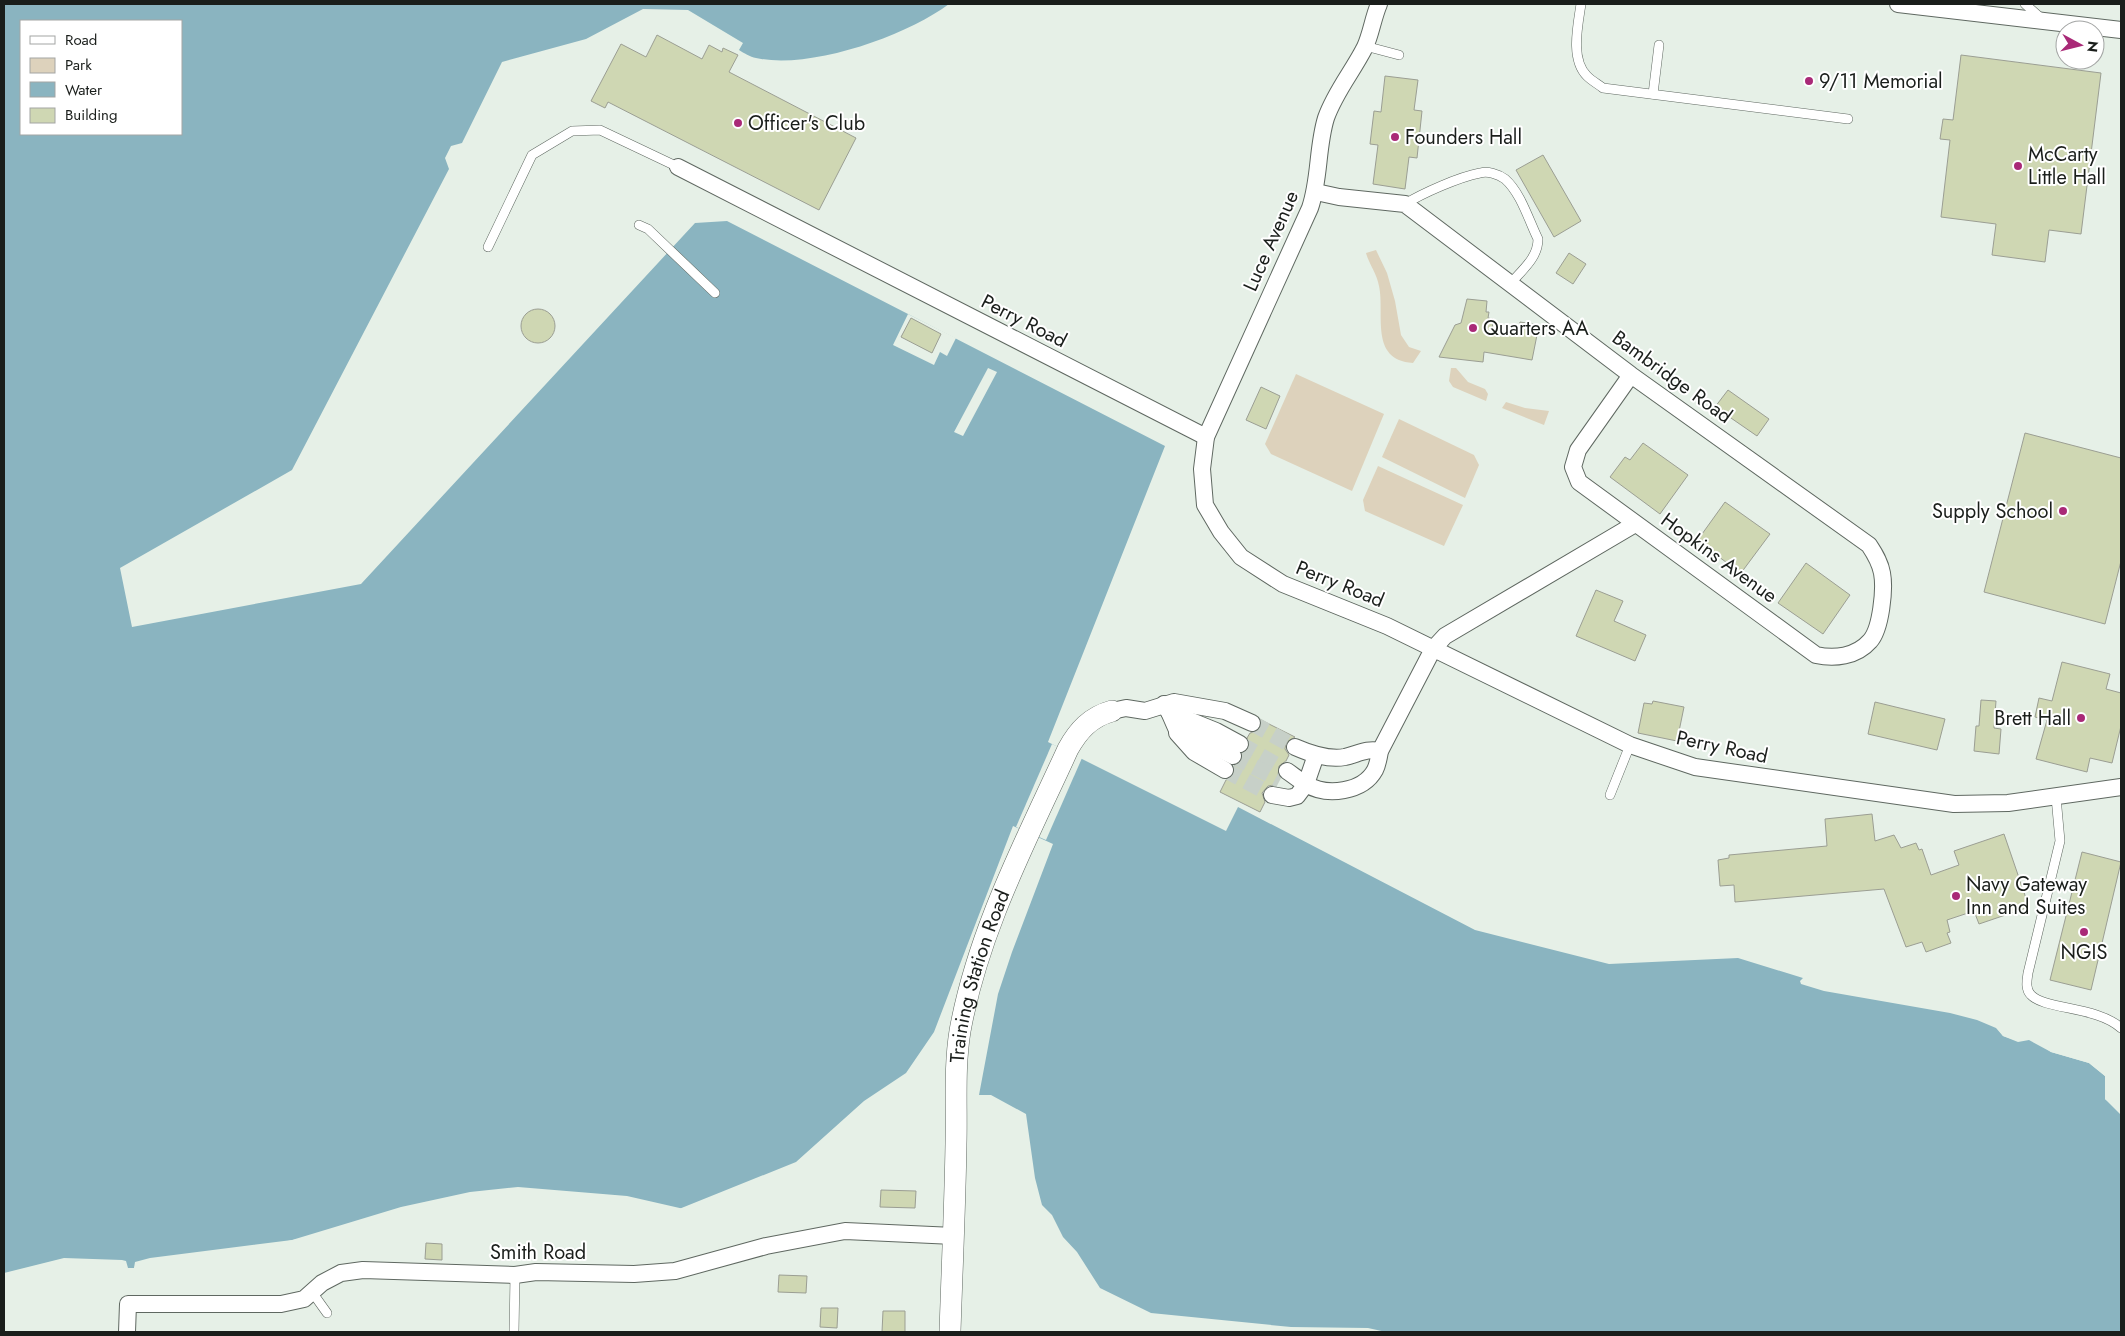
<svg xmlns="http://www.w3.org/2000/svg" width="2125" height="1336" font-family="Jost,sans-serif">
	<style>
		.green { fill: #ddd2bc }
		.water { fill: #8ab4c0; fill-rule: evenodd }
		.pier { fill: #e6f0e7 }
		.building { fill: #cfd7b3; stroke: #9b9e93 }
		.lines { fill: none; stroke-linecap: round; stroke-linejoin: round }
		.minor-tunnel { stroke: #c7d0c8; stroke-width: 16; stroke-dasharray: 16 8; stroke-linecap: butt }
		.service-casing { stroke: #5f6861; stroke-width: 10 }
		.minor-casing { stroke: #5f6861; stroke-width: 18 }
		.tertiary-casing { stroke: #5f6861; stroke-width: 22 }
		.service { stroke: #fff; stroke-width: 9 }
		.minor { stroke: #fff; stroke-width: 16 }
		.tertiary { stroke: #fff; stroke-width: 21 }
		.poi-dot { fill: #a92977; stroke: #fff; stroke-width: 2 }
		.labels { text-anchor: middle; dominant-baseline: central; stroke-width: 4; stroke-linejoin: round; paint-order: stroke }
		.poi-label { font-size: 20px; fill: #1a1e1b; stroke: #fff; text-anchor: start }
		.street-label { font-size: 20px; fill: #1a1e1b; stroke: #fff }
	</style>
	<rect width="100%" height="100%" fill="#e6f0e7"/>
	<!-- green -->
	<g class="green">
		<path d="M1376,250L1387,273L1395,301L1401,335L1409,347L1421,351L1413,363C1369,360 1385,314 1379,286C1377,274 1369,264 1366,253Z"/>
		<polygon points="1451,368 1456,368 1468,382 1485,389 1488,394 1486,401 1453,387 1449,381"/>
		<polygon points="1296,374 1384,414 1352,491 1271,454 1265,444"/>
		<polygon points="1506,402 1525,408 1549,411 1544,425 1502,408"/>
		<polygon points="1399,419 1474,455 1479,465 1465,498 1382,457"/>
		<polygon points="1378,466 1463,505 1444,546 1365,511 1363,500"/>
	</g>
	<!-- water -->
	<path class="water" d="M4,4H949C906,36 810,70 756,58C750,57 744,53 739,50L743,43L688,10L643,9L586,39L502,62L462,143L451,146L445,158L449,169L292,470L120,568L132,627L361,584L695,223L727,221L1165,446L1048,742L1226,831L1238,807L1475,930L1609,964L1738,958L1803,978L1804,983L1851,995L1955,1011L1994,1024L2003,1036L2018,1041L2029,1036L2051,1052L2089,1063L2105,1076V1099L2121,1111V1332H1386L1368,1328L1291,1327L1151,1313L1100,1288L1077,1252L1063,1237L1052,1215L1042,1205L1035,1178L1026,1114L991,1095H979L998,994L1012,952L1053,844L1013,826L934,1032L906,1073L864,1101L796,1162L679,1209L631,1200L510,1191L437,1200L387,1212L313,1236L248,1249L136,1264L134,1268H126L124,1264L64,1263L4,1278ZM21,21H181V134H21Z"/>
	<!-- pier -->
	<g class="pier">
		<polygon points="908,314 956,338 947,356 940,352 934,365 893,345"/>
		<polygon points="988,368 997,372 963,436 954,432"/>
		<polygon points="1052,744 1082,758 1046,840 1016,827"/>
		<polygon points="1803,978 1851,993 1963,1011 1995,1022 2005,1034 2018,1039 2030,1034 2052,1050 2090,1061 2106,1074 2108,1098 2121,1108 2121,1115 2105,1099 2105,1076 2089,1063 2051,1052 2029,1040 2018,1042 2003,1036 1996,1028 1977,1020 1950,1013 1824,991 1801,984 1800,981"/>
		<polygon points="518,1187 627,1196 684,1209 678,1211 630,1203 510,1194 438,1203 388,1215 313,1239 249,1252 137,1266 135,1270 125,1270 122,1266 64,1265 4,1280 4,1273 64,1258 122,1260 126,1261 128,1268 134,1268 135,1262 150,1258 292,1240 401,1207 470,1192"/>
	</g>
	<!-- building -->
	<g class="building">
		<polygon points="657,35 702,59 709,45 722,52 723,48 738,55 729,72 856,138 819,210 608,102 605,108 591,101 621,44 646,57"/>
		<polygon points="1961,55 2101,73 2081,234 2049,230 2045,262 1992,255 1996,224 1941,217 1950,140 1940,139 1943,119 1953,120"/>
		<polygon points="1385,76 1418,80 1414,110 1422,111 1417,158 1409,157 1405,189 1373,184 1378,145 1370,144 1374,111 1381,112"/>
		<polygon points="1543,155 1581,221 1554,237 1516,170"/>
		<polygon points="1569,253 1586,264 1573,284 1556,273"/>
		<polygon points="1467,299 1487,301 1486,312 1489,312 1488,318 1493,319 1492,330 1518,333 1520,322 1539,325 1532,360 1484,352 1483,362 1439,357 1455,325 1461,323"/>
		<circle cx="538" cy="326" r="17"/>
		<polygon points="911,318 941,334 932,353 901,337"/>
		<polygon points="1261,387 1280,396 1266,429 1246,420"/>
		<polygon points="1728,390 1769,419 1757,436 1715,407"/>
		<polygon points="2025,433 2121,458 2121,561 2105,624 1984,592"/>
		<polygon points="1643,443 1688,475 1660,514 1610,477 1625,457 1630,460"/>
		<polygon points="1725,502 1770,534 1741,573 1697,541"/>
		<polygon points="1806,563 1850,595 1823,634 1778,603"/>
		<polygon points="1596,590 1623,601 1614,621 1646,635 1635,661 1576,636"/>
		<polygon points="2062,662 2110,674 2106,689 2121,693 2121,726 2112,763 2090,758 2087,772 2036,759 2047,720 2035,717 2039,698 2052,701"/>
		<polygon points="1981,700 1996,701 1994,728 2001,729 1999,754 1974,751 1976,726 1979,726"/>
		<polygon points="1653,701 1684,707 1677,741 1638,733 1644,703 1652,704"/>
		<polygon points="1875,702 1945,719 1937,750 1868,734"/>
		<polygon points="1261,720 1295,737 1286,743 1285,749 1289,755 1286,761 1279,766 1278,776 1274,785 1268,786 1262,793 1265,802 1260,812 1220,792 1226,780 1234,775 1234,766 1242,761 1242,753 1249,748 1247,738 1250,733 1258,731"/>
		<polygon points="1872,814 1875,841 1894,835 1901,848 1916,843 1919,850 1922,849 1931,875 1959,865 1954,851 2004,834 2029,907 1979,924 1974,911 1947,920 1950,932 1947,933 1951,943 1926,952 1922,942 1906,947 1884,889 1735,902 1734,885 1720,886 1718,860 1729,858 1729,855 1827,846 1825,819"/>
		<polygon points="2082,852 2121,862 2091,990 2050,980"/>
		<polygon points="881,1190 916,1191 915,1208 880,1207"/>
		<polygon points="426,1243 442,1244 442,1260 425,1259"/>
		<polygon points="779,1275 807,1276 806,1293 778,1292"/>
		<polygon points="821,1308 838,1308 837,1328 820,1327"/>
		<polygon points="883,1311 905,1311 905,1332 882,1332"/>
	</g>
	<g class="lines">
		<!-- minor-tunnel -->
		<g class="minor-tunnel">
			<polyline points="1252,723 1295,747"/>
			<polyline points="1240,744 1287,771"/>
			<polyline points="1233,756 1280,780"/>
			<polyline points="1225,770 1272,795"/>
		</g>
		<defs>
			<g id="service">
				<path d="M1581,4C1578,25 1570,59 1587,76C1592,81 1598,84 1603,88L1848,119"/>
				<polyline points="2025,4 2042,19"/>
				<polyline points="1365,46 1399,55"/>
				<polyline points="1653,94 1659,45"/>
				<path d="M1405,204C1423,193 1459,177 1480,173C1488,171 1498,174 1505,179C1521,193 1529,221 1538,239C1538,258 1522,270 1510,284"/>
				<polyline points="639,225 648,229 715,293"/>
				<polyline points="488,247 532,155 572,131 600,130 678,167"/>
				<polyline points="1610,795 1630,745"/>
				<path d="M2056,797L2060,841L2028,973C2027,980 2025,989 2031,995C2045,1010 2097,1006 2121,1028"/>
				<polyline points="312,1292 327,1313"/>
				<polyline points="514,1332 515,1275"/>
			</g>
			<g id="minor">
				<path d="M1379,4C1373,18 1371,34 1365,47C1353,71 1335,92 1326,118C1317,147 1320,179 1310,208L1206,437L1202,469L1205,505L1221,532L1241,557L1283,584L1387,626L1630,745L1695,767L1954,804L2008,803L2121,787"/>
				<polyline points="1898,4 2121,30"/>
				<polyline points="678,167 1206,437"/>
				<path d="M1316,192L1339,197L1405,204L1631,375L1869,545C1875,554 1880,562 1882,573C1885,589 1881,629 1870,641C1856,657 1834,659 1816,655L1579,482L1573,467L1578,450L1631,375"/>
				<polyline points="1164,704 1169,712 1216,731 1240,744"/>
				<polyline points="1112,711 1126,708 1145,711 1174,702 1225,711 1252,723"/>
				<polyline points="1169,712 1176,728 1233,756"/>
				<polyline points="1177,733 1194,752 1225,770"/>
				<path d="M1295,747C1311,754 1328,760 1345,757C1358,754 1367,748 1380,751"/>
				<path d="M1287,771C1293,775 1300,781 1306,784C1327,797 1363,792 1375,770C1378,764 1379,757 1380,751L1433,649L1445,636L1635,524"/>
				<polyline points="1272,795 1289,798 1297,796 1306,784 1316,755"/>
				<polyline points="127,1332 128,1304 281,1304 304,1299 322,1283 341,1273 363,1270 515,1275 536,1272 634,1274 675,1271 766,1246 845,1231 954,1236"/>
			</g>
			<g id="tertiary">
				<path id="s1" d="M950,1332C952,1269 955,1206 956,1144C957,1106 954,1068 960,1031C978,931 1026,841 1068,749C1078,731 1090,717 1112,711"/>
			</g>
		</defs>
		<!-- service casing -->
		<use href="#service" class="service-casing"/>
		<!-- minor casing -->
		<use href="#minor" class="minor-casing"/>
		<!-- tertiary casing -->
		<use href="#tertiary" class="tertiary-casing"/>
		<!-- service -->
		<use href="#service" class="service"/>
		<!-- minor -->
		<use href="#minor" class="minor"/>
		<!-- tertiary -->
		<use href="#tertiary" class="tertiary"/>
	</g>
	<!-- markers -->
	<g class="poi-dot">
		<circle cx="1809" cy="81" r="5"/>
		<circle cx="738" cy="123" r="5"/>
		<circle cx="1395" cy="137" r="5"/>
		<circle cx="2018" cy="166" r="5"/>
		<circle cx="1473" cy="328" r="5"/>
		<circle cx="2063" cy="511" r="5"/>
		<circle cx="2081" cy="718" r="5"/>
		<circle cx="1956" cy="896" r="5"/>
		<circle cx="2084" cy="932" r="5"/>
	</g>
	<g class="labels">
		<!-- poi labels -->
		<g class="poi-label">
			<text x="1819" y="81">9/11 Memorial</text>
			<text x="748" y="123">Officer's Club</text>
			<text x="1405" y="137">Founders Hall</text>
			<text x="2028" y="154">McCarty<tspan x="2028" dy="23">Little Hall</tspan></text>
			<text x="1483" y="328">Quarters AA</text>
			<text x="2053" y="511" text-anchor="end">Supply School</text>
			<text x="2071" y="718" text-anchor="end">Brett Hall</text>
			<text x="1966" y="884">Navy Gateway<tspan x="1966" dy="23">Inn and Suites</tspan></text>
			<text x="2084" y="952" text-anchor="middle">NGIS</text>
		</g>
		<!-- street labels -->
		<g class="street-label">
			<text transform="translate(1271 241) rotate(-66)">Luce Avenue</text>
			<text transform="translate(1024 321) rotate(27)">Perry Road</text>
			<text transform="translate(1672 377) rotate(36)">Bambridge Road</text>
			<text transform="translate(1719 558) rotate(36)">Hopkins Avenue</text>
			<text transform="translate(1340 584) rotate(22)">Perry Road</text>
			<text transform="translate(1722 747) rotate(12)">Perry Road</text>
			<text stroke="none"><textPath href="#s1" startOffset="359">Training Station Road</textPath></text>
			<text x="538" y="1252">Smith Road</text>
		</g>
	</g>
	<!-- border -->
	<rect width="2125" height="1336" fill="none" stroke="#1a1e1b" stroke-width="10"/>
	<!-- legend -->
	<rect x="20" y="20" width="162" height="115" fill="#ffffff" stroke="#a3a5a4"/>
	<rect x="30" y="36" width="25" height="8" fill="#ffffff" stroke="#a3a5a4"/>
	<text x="65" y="45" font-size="15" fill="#1a1e1b">Road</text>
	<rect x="30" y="58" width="25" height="15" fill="#ddd2bc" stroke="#a3a5a4"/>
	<text x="65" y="70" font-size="15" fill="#1a1e1b">Park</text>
	<rect x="30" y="82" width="25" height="15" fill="#8ab4c0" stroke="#a3a5a4"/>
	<text x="65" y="95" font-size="15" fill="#1a1e1b">Water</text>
	<rect x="30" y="108" width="25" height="15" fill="#cfd7b3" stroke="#a3a5a4"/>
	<text x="65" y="120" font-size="15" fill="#1a1e1b">Building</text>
	<!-- north arrow -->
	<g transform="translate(2080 45) rotate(97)"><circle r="24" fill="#ffffff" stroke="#a3a5a4"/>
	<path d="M0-4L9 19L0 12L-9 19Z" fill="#a92977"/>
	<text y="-8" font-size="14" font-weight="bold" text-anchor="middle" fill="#1a1e1b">N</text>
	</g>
</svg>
